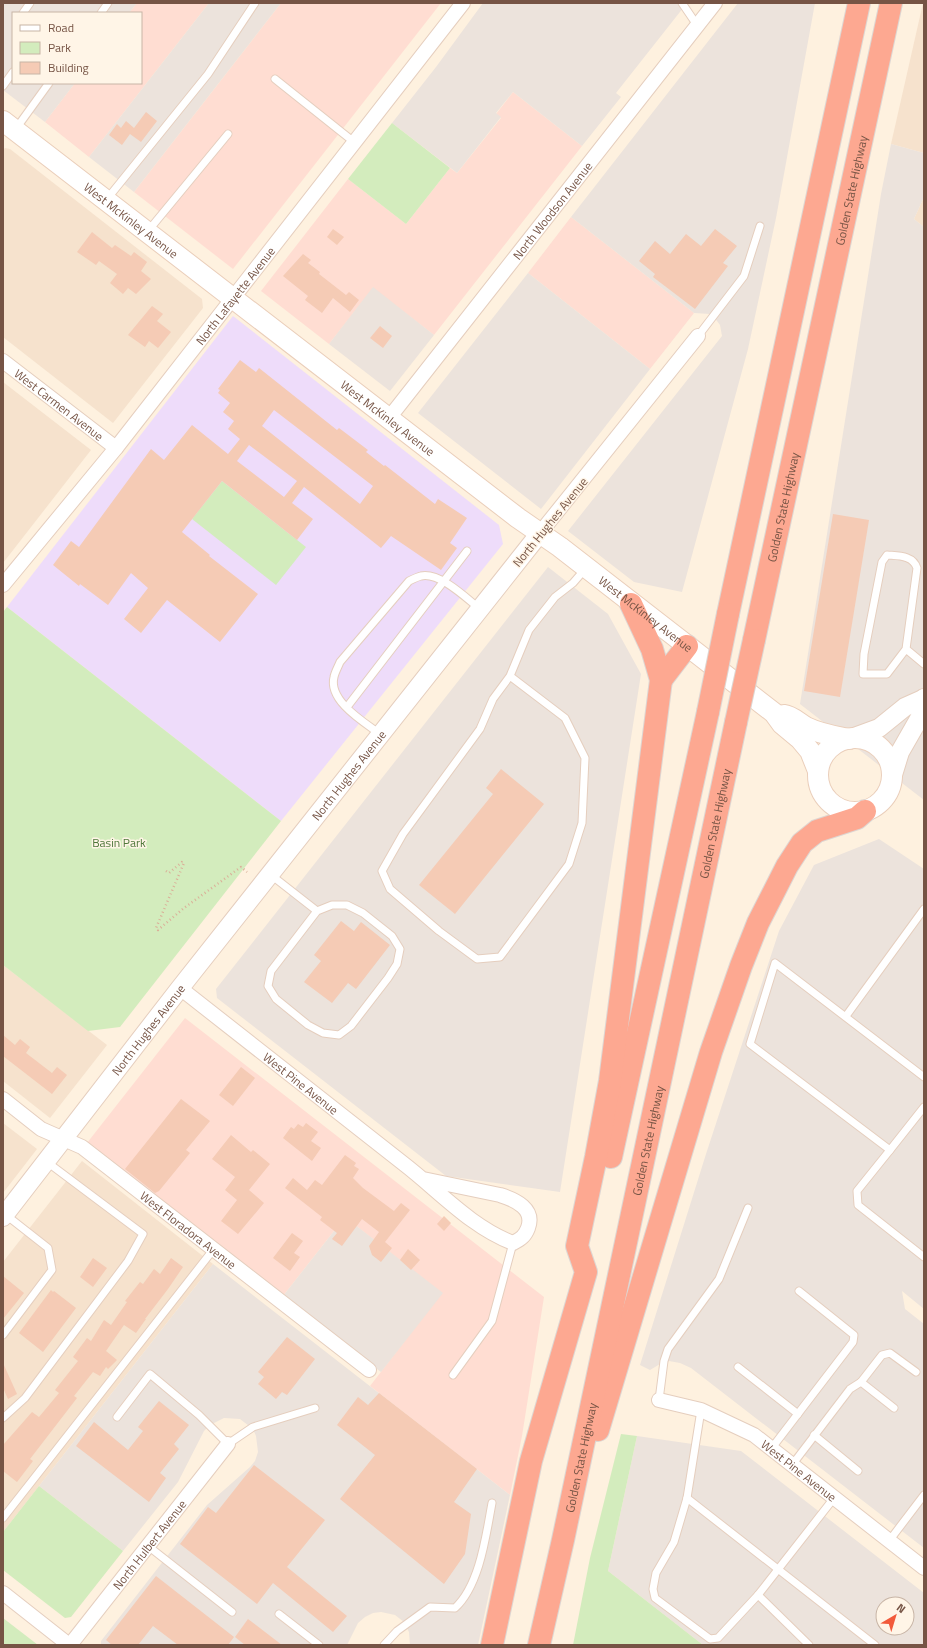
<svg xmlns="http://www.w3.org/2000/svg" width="927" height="1648" font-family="'Titillium Web',sans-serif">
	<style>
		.residential { fill: #f6e2cd }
		.commercial { fill: #ffddd2 }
		.industrial { fill: #ece3dc; fill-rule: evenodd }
		.education { fill: #eedcfa }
		.green { fill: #d3ecbd }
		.building { fill: #f5cbb5; fill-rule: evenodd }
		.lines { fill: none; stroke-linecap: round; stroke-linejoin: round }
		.service-casing { stroke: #e5cebe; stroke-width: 9 }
		.minor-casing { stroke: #e5cebe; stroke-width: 16 }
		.tertiary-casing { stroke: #e5cebe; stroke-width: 20 }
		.secondary-casing { stroke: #eaceba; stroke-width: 22 }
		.motorway-casing { stroke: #ded6d2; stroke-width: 24 }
		.path { stroke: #daaf98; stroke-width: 2.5; stroke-dasharray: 1 3; stroke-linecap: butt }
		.service { stroke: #fff; stroke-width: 7 }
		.minor { stroke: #fff; stroke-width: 14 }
		.tertiary { stroke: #fff; stroke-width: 18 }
		.secondary { stroke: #fff; stroke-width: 20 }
		.motorway { stroke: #fda891; stroke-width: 22 }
		.motorway-bridge-casing { stroke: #ded6d2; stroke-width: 24; stroke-linecap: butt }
		.motorway-bridge { stroke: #fda891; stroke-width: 22 }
		.labels { text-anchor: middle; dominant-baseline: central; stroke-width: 3; stroke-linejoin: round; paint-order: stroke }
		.street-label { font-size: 12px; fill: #765445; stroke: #fff5e7 }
		.park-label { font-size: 12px; fill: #4f773a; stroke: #fff5e7 }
	</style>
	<rect width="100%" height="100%" fill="#fef1df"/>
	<!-- residential -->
	<g class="residential">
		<polygon points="923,3 924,3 924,153 891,144"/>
		<polygon points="5,148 10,149 202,299 203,308 113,423 3,337 3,150"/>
		<polygon points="924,197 924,227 914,219"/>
		<polygon points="3,382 91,450 3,563"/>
		<polygon points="3,965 107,1045 50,1118 3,1081"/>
		<polygon points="3,1123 37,1149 3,1193"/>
		<polygon points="82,1161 213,1264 3,1532 3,1262"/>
	</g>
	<!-- commercial -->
	<g class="commercial">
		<polygon points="137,3 209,3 89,157 45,122 75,83 141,83 141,13 129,13"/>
		<polygon points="281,3 441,3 233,269 134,192"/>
		<polygon points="513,92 582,146 434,335 373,288 329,344 261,291 348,179 406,224 450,168 457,173 501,118 496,114"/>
		<polygon points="571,217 694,313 650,369 528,273"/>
		<polygon points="185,1018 544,1297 522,1436 510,1495 370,1386 442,1293 345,1217 283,1296 87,1143"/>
	</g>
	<!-- industrial -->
	<g class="industrial">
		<polygon points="3,3 137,3 129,13 13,13 13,83 75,83 45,122 3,90"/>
		<polygon points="209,3 281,3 134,192 89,157"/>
		<polygon points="483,3 687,3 616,93 621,97 582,146 513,92 496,113 501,117 457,173 392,123 436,67"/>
		<polygon points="738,3 815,3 776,218 748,349 682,592 634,582 568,531 722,336 720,325 714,317 710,314 694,313 571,217"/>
		<polygon points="891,144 924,153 924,197 914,219 924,227 924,800 800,704 881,194"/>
		<polygon points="528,273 650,369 541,509 418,413"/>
		<polygon points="373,287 434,335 390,391 329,344"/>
		<polygon points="548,567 608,614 641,674 560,1192 446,1176 217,998 216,989"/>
		<polygon points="879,839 924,869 924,1309 902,1291 905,1309 924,1324 924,1548 691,1368 680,1363 669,1361 660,1364 650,1370 640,1365 706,1154 779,931 814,865"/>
		<polygon points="345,1217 443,1293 381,1372 283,1296"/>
		<polygon points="213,1264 510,1495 478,1645 410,1645 409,1632 404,1622 395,1615 381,1612 373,1613 365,1617 358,1623 347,1645 101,1645 101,1641 207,1505 250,1467 255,1461 258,1452 256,1436 253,1429 240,1419 224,1418 210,1425 204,1431 178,1482 123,1551 39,1486"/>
		<path d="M637,1436L741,1451L924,1593V1645H703L608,1571ZM883,1604H907V1628H883Z"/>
	</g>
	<!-- education -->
	<polygon class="education" points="233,316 499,525 503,544 281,821 7,607"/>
	<!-- green -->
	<g class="green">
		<polygon points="392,123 450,168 406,224 348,179"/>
		<polygon points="222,481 306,547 276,585 192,519"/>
		<polygon points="7,607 281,821 120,1027 88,1031 3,965 3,612"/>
		<polygon points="621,1434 637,1436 608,1571 703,1645 573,1645 590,1558"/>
		<polygon points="39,1486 123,1551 71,1617 65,1618 3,1570 3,1532"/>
		<polygon points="3,1618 38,1645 3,1645"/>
	</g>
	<!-- building -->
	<g class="building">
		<polygon points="146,112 157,121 141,142 130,134 122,145 109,135 117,124 121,128 126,121 134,128"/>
		<polygon points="333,229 344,237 337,245 327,237"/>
		<polygon points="715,229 737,246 723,263 728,266 695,309 653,277 655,274 639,261 655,241 670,254 686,234 701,246"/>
		<polygon points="92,232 112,248 115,245 131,256 134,252 147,262 141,271 151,279 136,294 128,288 123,294 110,283 117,274 99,261 96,265 77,252"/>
		<polygon points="303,254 311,260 308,263 320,272 319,274 346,295 349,292 359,300 350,312 333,298 322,313 305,300 308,296 283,276"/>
		<polygon points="152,306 163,314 157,321 171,332 158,348 149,341 145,347 128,335"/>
		<polygon points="380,326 392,336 383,348 370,338"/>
		<path d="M240,360L256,372L259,368L337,430L339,428L368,450L366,452L384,466L385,465L435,504L438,499L467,518L450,543L457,548L441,570L391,536L381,548L304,487L292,503L313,519L297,540L222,481L182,532L210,555L209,556L258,594L220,642L167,600L141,633L124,619L148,588L131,573L108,605L80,584L79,586L53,565L71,541L79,547L151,449L164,460L192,425L228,454L240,439L228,429L234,421L223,412L230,403L218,393L220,390L218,389ZM274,410L373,486L360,504L262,426ZM249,445L297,481L284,497L237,461Z"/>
		<polygon points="833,514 869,520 840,697 804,691"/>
		<polygon points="501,769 544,804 455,914 419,885 493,794 486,788"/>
		<polygon points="341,921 354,931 361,922 390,945 356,989 348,983 332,1003 304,982 321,961 314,955"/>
		<polygon points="3,1035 15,1045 20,1039 30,1047 26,1053 52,1073 57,1067 67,1075 52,1094 3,1056"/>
		<polygon points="241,1067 255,1078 233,1106 219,1095"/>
		<polygon points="181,1099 210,1121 186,1150 190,1153 159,1191 155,1193 125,1169"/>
		<polygon points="306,1123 318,1132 311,1141 321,1148 312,1161 283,1138 291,1127 294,1129 298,1124 303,1127"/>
		<polygon points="231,1135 251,1152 253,1150 270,1164 249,1190 264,1203 238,1234 221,1221 237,1200 225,1190 235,1177 212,1159"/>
		<polygon points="345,1155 356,1163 354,1166 359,1169 353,1178 363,1188 394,1211 401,1203 410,1210 385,1242 392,1248 381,1262 372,1255 369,1246 379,1232 362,1219 342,1246 332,1239 337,1233 320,1220 322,1217 285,1188 293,1178 307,1190 315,1180 322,1185"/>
		<polygon points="444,1216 451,1223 444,1231 437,1224"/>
		<polygon points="292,1233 303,1241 294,1253 300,1257 290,1271 273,1258"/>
		<polygon points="408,1249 420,1260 411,1270 400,1260"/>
		<polygon points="93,1258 107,1268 93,1287 80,1277"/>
		<polygon points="171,1258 183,1267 168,1289 145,1319 146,1319 136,1333 124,1325 106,1351 117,1360 108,1369 106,1367 100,1376 93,1372 74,1396 77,1398 30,1459 33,1461 17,1482 3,1471 3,1445 32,1412 39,1417 59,1393 55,1390 78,1361 73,1357 87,1338 91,1341 104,1320 111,1325 127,1302 125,1301 140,1282 143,1284 154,1269 160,1274"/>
		<polygon points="3,1276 24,1293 3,1319"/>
		<polygon points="51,1290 53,1292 54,1291 76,1308 43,1352 19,1333"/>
		<polygon points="287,1337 315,1359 287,1395 282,1392 276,1399 258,1384 264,1377 258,1372"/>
		<polygon points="3,1363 17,1394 8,1399 3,1388"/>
		<polygon points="379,1393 477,1469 454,1502 471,1514 465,1554 444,1584 340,1499 375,1455 337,1425 358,1397 368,1405"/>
		<polygon points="159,1401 189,1425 174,1444 179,1449 160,1473 166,1478 149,1502 76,1446 94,1422 128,1450 143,1431 138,1427"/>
		<polygon points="254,1465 325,1520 287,1567 347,1616 333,1632 273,1583 257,1604 180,1544 208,1507 216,1513"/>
		<polygon points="156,1576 234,1637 228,1645 178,1645 153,1626 138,1645 112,1645 106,1640"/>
		<polygon points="248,1619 282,1645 245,1645 235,1637"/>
	</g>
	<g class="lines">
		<defs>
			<g id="service">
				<polyline points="682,3 697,25"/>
				<polyline points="23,13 30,3"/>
				<polyline points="101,13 108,3"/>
				<polyline points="275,79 354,142"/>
				<polyline points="3,86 13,72"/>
				<polyline points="15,130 49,83"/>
				<polyline points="107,199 208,74 255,3"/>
				<polyline points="148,231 228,134"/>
				<polyline points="698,336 744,276 760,226"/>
				<path d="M906,649L887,674H863L864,654L882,562L887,555C898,556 913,555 917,568L906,649L924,664"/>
				<polyline points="510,676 565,718 585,758 582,823 569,864 500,957 477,959 439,931 390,889 382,871 403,834 480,729 493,699 510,676 529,630 555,597 573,583 586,568"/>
				<polyline points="347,707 467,551"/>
				<path d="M380,734C364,722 328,701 334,677C335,672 338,667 340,662L409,581C413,579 417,577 421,576C440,572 466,598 480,609"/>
				<polyline points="271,875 317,911 332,905 347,905 363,913 392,936 400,949 397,964 388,978 351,1026 339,1035 323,1033 308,1025 276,999 268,986 271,971 317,911"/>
				<polyline points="846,1016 924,909"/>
				<polyline points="924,1077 775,963 750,1044 890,1150 924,1107"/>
				<polyline points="890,1150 857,1191 858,1205 924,1257"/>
				<polyline points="3,1335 52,1270 48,1248 6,1215"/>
				<polyline points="738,1367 798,1414"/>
				<polyline points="453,1375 492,1321 513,1243"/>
				<polyline points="861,1382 882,1355 890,1353 916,1372"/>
				<polyline points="659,1400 664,1361 668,1349 719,1279 748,1208"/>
				<polyline points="701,1410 687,1498 674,1542 656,1573 653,1589 655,1598 710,1639 718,1638 758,1595 834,1498"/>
				<polyline points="117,1417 150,1374 199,1415 228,1444 253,1427 315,1408"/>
				<polyline points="3,1418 25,1398 128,1261 143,1234 47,1162"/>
				<polyline points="814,1435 858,1471"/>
				<polyline points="771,1449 853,1342 854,1335 799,1291"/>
				<polyline points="792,1465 850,1389 861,1382 894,1408"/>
				<polyline points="687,1498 875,1645"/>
				<polyline points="3,1518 213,1250"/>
				<polyline points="889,1541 924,1495"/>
				<polyline points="148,1546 232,1612"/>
				<polyline points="758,1595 809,1645"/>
				<polyline points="279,1614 319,1645"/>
				<path d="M384,1645L397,1631L430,1607L455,1608C480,1585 486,1535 492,1503"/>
			</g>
			<g id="minor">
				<path id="s1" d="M3,361L116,448"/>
				<path id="s2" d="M389,418L715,3"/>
				<polyline points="540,533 698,336"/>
				<path id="s3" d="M3,585L116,448L463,3"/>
				<path id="s4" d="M180,988C255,1047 329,1105 404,1164C439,1191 471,1227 513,1243C521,1239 525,1236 528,1228C535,1209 516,1200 500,1195L423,1179"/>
				<path id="s5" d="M3,1099L41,1129L82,1147L369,1370"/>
				<path id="s6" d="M659,1400L701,1410L754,1435L924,1568"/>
				<polyline points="3,1593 69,1645"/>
				<path id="s7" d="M70,1645L228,1444"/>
			</g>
			<g id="tertiary">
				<polyline points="849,739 879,728 905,707 923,699"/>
				<polyline points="892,778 900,752 920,717 924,698"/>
				<path id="s8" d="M3,1217L180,988L540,533"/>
			</g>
			<g id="secondary">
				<path id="s9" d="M3,121L518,518L560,547L774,713L782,724L800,739L810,751L818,771"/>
				<path d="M784,715C792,716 799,723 806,727C820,734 834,736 849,739"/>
				<circle cx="855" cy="775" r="37"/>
			</g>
			<g id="motorway">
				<polyline points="728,614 859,3"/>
				<path id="s10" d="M754,640L891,3"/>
				<polyline points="661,680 687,646"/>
				<polyline points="611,1157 708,712"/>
				<polyline points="598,1430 711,1052 741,966 758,923 787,866 802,843 817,831 857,818 865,811"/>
				<polyline points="492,1645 531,1461 586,1272 577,1246 596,1157 610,1081 661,680 652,649 631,604"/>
				<path id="s11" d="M539,1645L563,1540L736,722"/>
			</g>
		</defs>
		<!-- service casing -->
		<use href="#service" class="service-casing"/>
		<!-- minor casing -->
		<use href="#minor" class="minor-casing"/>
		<!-- tertiary casing -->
		<use href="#tertiary" class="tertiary-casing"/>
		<!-- secondary casing -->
		<use href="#secondary" class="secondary-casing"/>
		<!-- motorway casing -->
		<use href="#motorway" class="motorway-casing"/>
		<!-- path -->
		<polyline class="path" points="166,871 169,873 182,862 184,863 156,928 158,930 184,908 241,867 247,872"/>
		<!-- service -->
		<use href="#service" class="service"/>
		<!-- minor -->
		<use href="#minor" class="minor"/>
		<!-- tertiary -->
		<use href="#tertiary" class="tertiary"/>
		<!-- secondary -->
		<use href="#secondary" class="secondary"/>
		<!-- motorway -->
		<use href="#motorway" class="motorway"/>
		<defs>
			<g id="motorway-bridge">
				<polyline points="708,712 728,614"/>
				<polyline points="736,722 754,640"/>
			</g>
		</defs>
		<!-- motorway-bridge casing -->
		<use href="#motorway-bridge" class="motorway-bridge-casing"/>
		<!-- motorway-bridge -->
		<use href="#motorway-bridge" class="motorway-bridge"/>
	</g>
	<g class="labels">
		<!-- street labels -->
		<g class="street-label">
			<text stroke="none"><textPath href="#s10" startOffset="460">Golden State Highway</textPath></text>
			<text stroke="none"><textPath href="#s2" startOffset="264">North Woodson Avenue</textPath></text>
			<text stroke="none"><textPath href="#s9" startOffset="162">West McKinley Avenue</textPath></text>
			<text stroke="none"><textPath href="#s3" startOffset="371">North Lafayette Avenue</textPath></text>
			<text stroke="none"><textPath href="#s1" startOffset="71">West Carmen Avenue</textPath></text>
			<text stroke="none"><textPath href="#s9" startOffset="486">West McKinley Avenue</textPath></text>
			<text stroke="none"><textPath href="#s10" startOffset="136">Golden State Highway</textPath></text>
			<text transform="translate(550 522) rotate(-51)">North Hughes Avenue</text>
			<text stroke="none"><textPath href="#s9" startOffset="810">West McKinley Avenue</textPath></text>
			<text stroke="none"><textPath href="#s8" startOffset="561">North Hughes Avenue</textPath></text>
			<text stroke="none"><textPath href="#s11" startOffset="840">Golden State Highway</textPath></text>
			<text stroke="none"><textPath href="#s8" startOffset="237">North Hughes Avenue</textPath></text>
			<text stroke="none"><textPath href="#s4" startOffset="154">West Pine Avenue</textPath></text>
			<text stroke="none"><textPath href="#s11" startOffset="516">Golden State Highway</textPath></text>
			<text stroke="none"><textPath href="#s5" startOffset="228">West Floradora Avenue</textPath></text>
			<text stroke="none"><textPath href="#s11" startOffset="192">Golden State Highway</textPath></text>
			<text stroke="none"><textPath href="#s6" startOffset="159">West Pine Avenue</textPath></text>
			<text stroke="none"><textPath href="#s7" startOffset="128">North Hulbert Avenue</textPath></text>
		</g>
		<!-- park labels -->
		<g class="park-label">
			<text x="119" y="842">Basin Park</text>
		</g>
	</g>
	<!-- border -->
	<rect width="927" height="1648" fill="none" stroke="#765445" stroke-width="8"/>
	<!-- legend -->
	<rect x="12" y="12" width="130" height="72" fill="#fff5e7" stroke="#c8b5a6"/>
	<rect x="20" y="25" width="20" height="6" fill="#ffffff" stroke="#c8b5a6"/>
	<text x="48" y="32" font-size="12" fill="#765445">Road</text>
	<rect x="20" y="42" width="20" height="12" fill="#d3ecbd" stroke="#c8b5a6"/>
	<text x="48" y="52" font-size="12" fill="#765445">Park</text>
	<rect x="20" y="62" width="20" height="12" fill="#f5cbb5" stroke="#c8b5a6"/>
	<text x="48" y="72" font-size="12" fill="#765445">Building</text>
	<!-- north arrow -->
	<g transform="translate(895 1616) rotate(38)"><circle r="19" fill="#fff5e7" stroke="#c8b5a6"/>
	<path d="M0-3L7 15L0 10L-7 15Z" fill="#f25a3a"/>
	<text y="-6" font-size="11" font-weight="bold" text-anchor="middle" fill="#765445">N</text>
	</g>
</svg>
